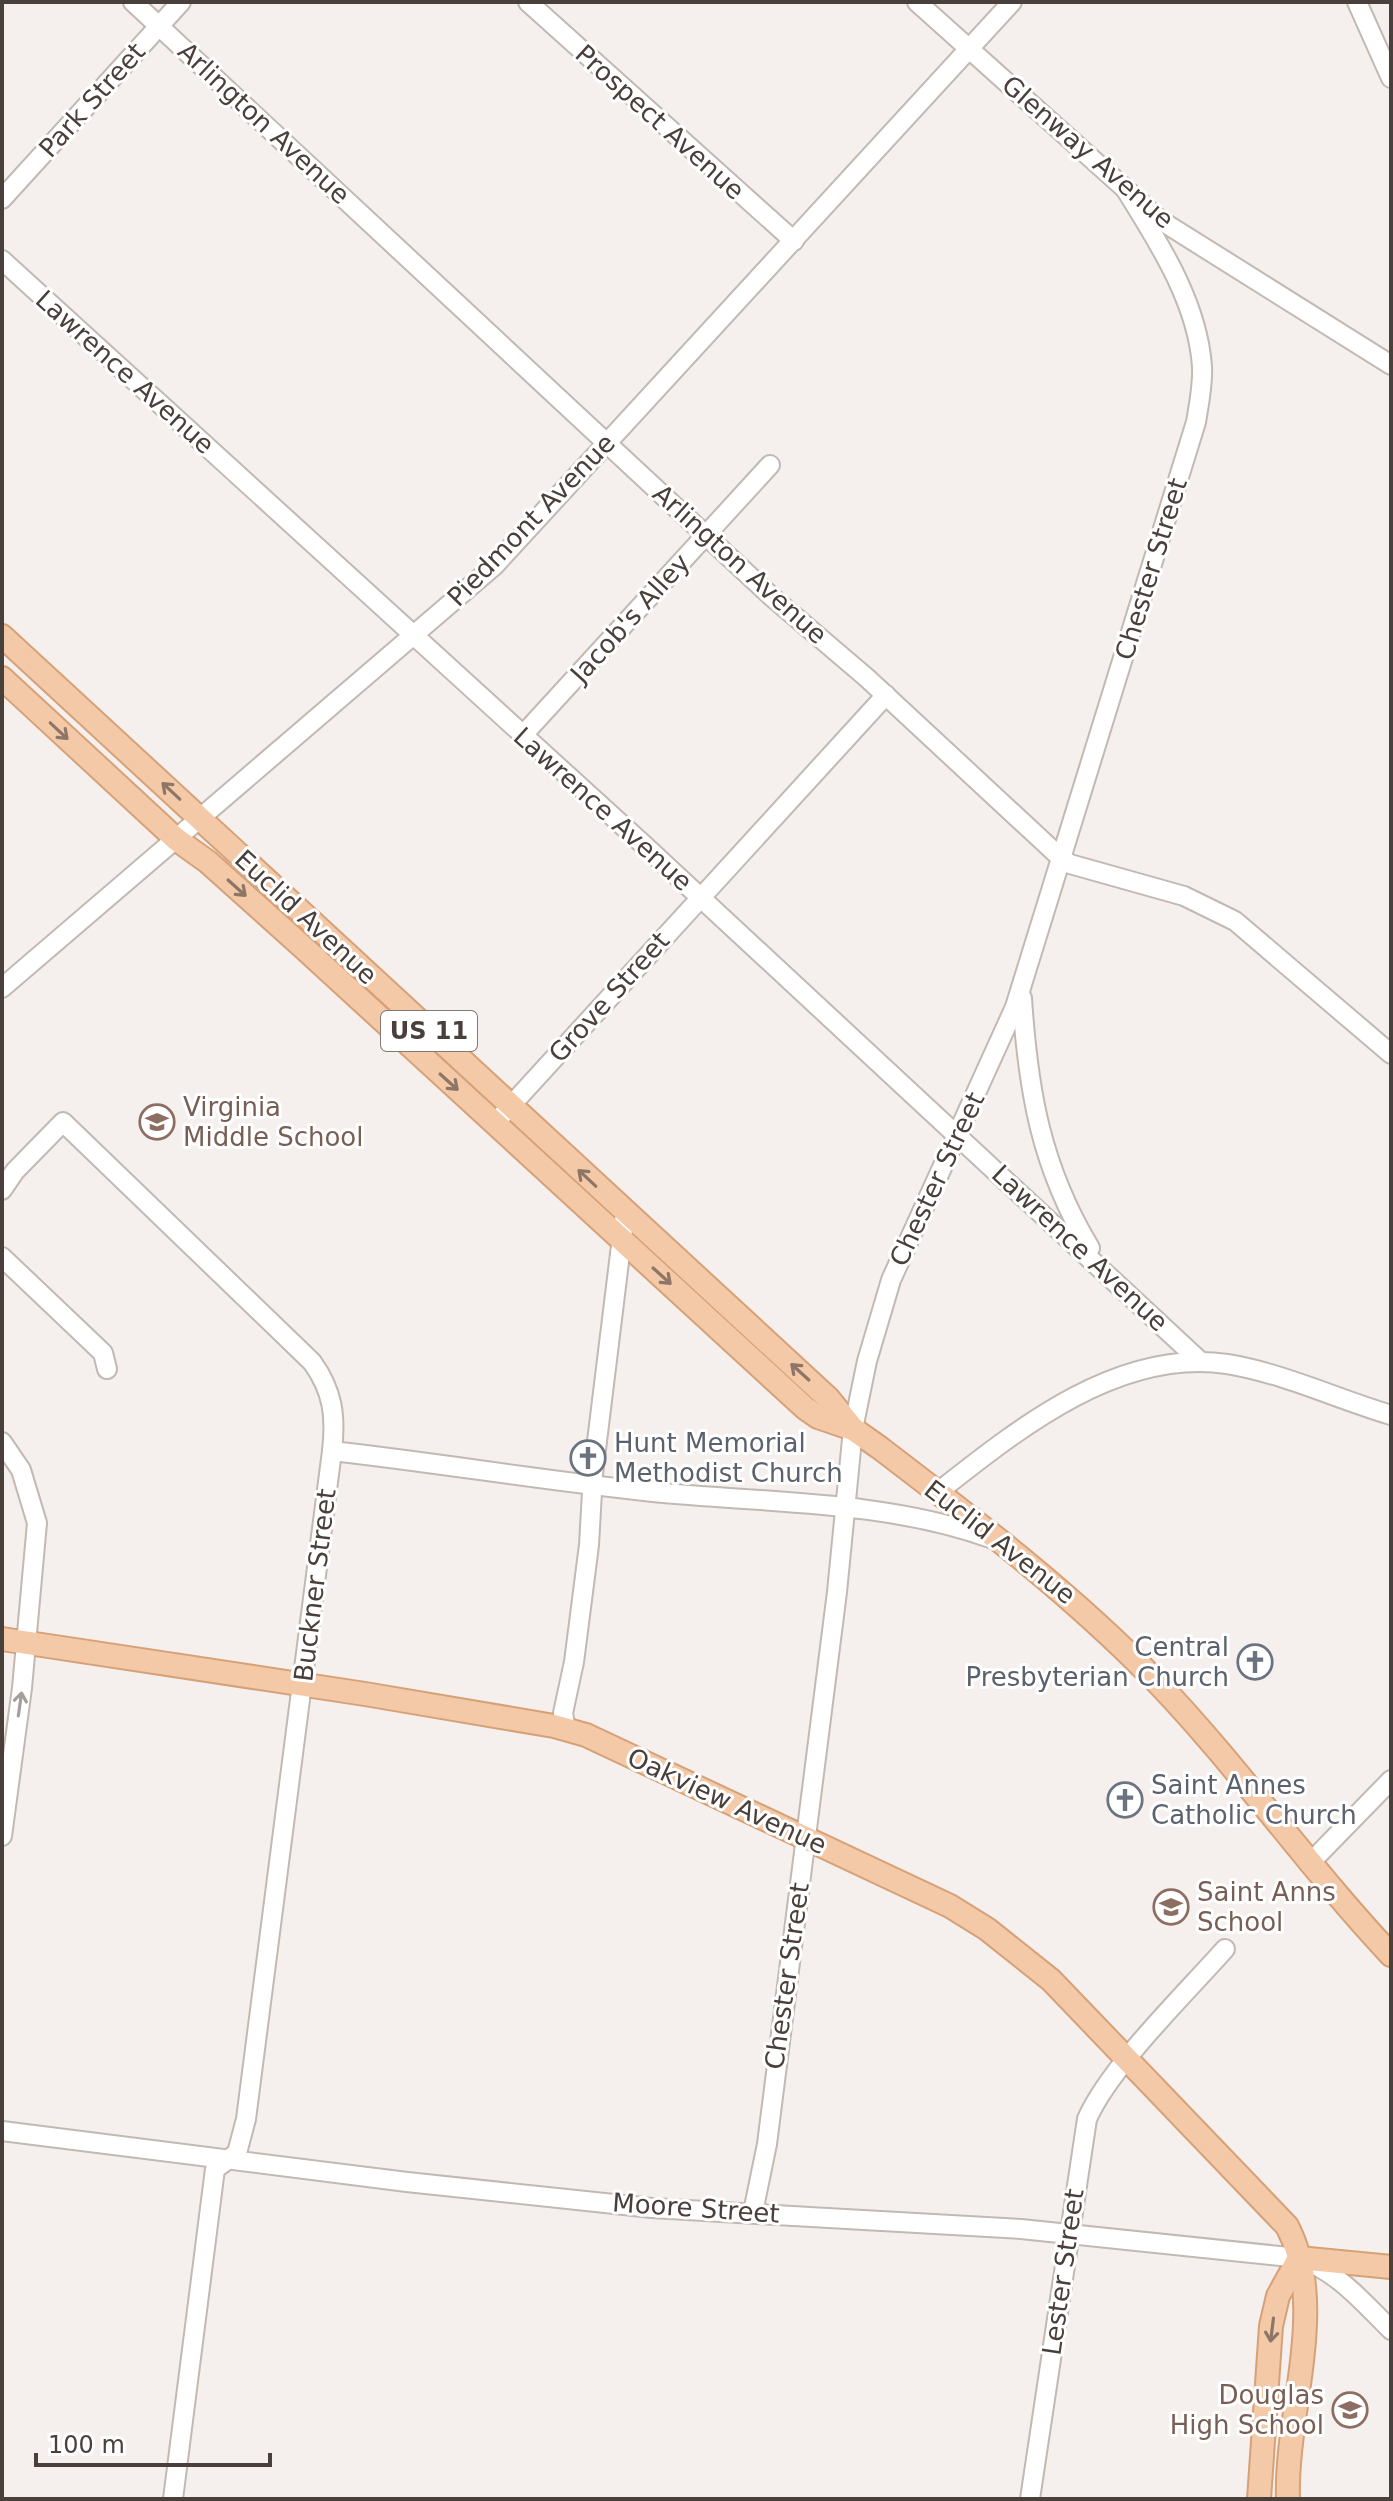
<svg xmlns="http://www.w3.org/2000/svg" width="1393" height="2501" font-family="'DejaVu Sans',sans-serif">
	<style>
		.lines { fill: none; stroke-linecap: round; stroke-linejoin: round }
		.minor-casing { stroke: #c2b9b3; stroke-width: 22 }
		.major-casing { stroke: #d7a178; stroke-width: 26 }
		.minor { stroke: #fff; stroke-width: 18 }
		.major { stroke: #f3c9a7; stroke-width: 22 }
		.oneway { stroke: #8d7666 }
		.oneway2 { stroke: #a49f9d }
		.labels { text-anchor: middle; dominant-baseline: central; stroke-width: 6; stroke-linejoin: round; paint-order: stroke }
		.shield { fill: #fff; stroke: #807976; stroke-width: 2 }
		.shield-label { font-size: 24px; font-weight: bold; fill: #493f3b }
		.street-label { font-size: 26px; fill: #493f3b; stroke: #fff }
		.education-label { font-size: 26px; fill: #785e54; stroke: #fff; text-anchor: start }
		.worship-label { font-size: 26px; fill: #5b616d; stroke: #fff; text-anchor: start }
	</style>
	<rect width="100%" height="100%" fill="#f5f0ed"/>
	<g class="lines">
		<defs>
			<g id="minor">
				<polyline points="133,2 772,597 867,678 1062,859 1070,864 1184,896 1235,921 1391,1054"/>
				<polyline points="528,2 794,241"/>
				<polyline points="917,2 1160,220 1391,365"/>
				<polyline points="1357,2 1391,78"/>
				<polyline points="2,199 181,2"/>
				<polyline points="2,260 645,846 1201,1362"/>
				<polyline points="522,736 770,465"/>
				<polyline points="2,988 494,566 1012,2"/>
				<path d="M1022,998C1028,1091 1041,1167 1090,1248"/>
				<polyline points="495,1123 886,695"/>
				<path d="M2,1190L15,1171L63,1122L312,1362C333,1391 336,1416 332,1451L246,2119L237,2153L215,2169L173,2499"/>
				<polyline points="2,1257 103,1353 107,1369"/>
				<polyline points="2,1442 21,1470 37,1523 22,1688 2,1836"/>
				<path d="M332,1451C439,1463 546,1481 653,1492C764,1503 884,1500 990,1538"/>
				<path d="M938,1492C1018,1429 1118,1348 1227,1364C1283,1373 1337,1399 1391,1415"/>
				<polyline points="566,1729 563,1713 574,1662 589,1545 593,1474 625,1213"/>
				<polyline points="1309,1864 1391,1780"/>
				<path d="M2,2131L407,2182L652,2208L1021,2229L1299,2258C1338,2272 1363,2302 1391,2330"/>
				<path d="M753,2212L767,2144L837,1592L853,1429L867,1361L891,1280L1015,1007L1196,422C1199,404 1203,385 1202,367C1198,302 1157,240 1124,187"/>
				<path d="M1030,2499L1087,2119C1110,2067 1185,1994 1225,1949"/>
			</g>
			<g id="major">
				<polyline points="2,636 828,1398 853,1429"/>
				<path d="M2,678L176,839L208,862L305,949L805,1408L818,1417L853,1429L880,1448C977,1522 1073,1595 1158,1683C1241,1770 1309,1868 1391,1955"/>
				<path d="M2,1639L365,1694L554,1726L586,1735L950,1906L987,1929L1051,1980L1287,2226C1329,2306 1285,2412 1288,2499"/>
				<polyline points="1299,2258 1391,2267"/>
				<polyline points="1259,2499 1271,2326 1278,2296 1299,2258"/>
			</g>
		</defs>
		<!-- minor casing -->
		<use href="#minor" class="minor-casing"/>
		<!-- major casing -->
		<use href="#major" class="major-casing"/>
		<!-- minor -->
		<use href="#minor" class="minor"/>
		<!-- major -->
		<use href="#major" class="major"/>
	</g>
	<!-- one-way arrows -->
	<defs><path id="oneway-shaft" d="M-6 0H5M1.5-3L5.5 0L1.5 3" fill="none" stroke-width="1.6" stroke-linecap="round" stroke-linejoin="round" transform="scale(2)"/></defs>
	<g class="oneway">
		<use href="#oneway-shaft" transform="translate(59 731) rotate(43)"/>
		<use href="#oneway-shaft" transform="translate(171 791) rotate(-137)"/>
		<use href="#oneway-shaft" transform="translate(237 888) rotate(42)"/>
		<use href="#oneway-shaft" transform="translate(449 1082) rotate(42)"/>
		<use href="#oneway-shaft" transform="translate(587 1178) rotate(-137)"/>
		<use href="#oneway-shaft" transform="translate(662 1276) rotate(42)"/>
		<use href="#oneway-shaft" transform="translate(800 1372) rotate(-138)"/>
		<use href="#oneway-shaft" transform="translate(1272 2330) rotate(97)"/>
	</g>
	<use class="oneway2" href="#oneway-shaft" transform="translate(20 1704) rotate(-82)"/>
	<!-- icons -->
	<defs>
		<symbol id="school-ring" viewBox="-11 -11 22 22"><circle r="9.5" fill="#fff" stroke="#8d6e63" stroke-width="1.5"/><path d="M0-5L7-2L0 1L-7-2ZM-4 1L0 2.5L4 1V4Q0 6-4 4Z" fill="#8d6e63"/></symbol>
		<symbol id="church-ring" viewBox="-11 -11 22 22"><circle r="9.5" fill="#fff" stroke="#6b7280" stroke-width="1.5"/><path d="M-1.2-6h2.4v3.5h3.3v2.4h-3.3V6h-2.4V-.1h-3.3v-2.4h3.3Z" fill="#6b7280"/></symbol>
	</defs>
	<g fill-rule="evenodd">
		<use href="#school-ring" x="137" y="1102" width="40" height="40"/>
		<use href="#church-ring" x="568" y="1438" width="40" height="40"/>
		<use href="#church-ring" x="1235" y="1642" width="40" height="40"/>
		<use href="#church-ring" x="1105" y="1780" width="40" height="40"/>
		<use href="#school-ring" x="1151" y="1887" width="40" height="40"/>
		<use href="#school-ring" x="1330" y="2390" width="40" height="40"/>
	</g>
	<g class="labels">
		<!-- shield labels -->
		<rect class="shield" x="381" y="1011" width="96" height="40" rx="6"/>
		<g class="shield-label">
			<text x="429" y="1031">US 11</text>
		</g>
		<!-- street labels -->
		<g class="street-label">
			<text transform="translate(92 100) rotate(-48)">Park Street</text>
			<text transform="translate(660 122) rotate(42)">Prospect Avenue</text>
			<text transform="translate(264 123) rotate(43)">Arlington Avenue</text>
			<text transform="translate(1088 152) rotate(41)">Glenway Avenue</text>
			<text transform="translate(125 372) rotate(42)">Lawrence Avenue</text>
			<text transform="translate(531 520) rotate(-46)">Piedmont Avenue</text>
			<text transform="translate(740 564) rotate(42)">Arlington Avenue</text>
			<text transform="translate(1151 569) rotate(-73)">Chester Street</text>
			<text transform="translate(630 618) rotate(-48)">Jacob's Alley</text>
			<text transform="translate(603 809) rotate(42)">Lawrence Avenue</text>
			<text transform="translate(306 917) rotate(43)">Euclid Avenue</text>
			<text transform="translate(609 997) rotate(-48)">Grove Street</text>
			<text transform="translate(937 1179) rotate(-65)">Chester Street</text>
			<text transform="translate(1080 1248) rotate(43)">Lawrence Avenue</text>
			<text transform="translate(1000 1542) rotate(38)">Euclid Avenue</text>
			<text transform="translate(315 1585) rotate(-83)">Buckner Street</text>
			<text transform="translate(727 1801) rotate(25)">Oakview Avenue</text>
			<text transform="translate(787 1976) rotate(-82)">Chester Street</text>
			<text transform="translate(696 2208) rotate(4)">Moore Street</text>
			<text transform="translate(1063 2272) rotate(-82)">Lester Street</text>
		</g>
		<!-- education labels -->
		<g class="education-label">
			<text x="183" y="1107">Virginia<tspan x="183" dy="30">Middle School</tspan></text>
			<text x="1197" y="1892">Saint Anns<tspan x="1197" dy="30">School</tspan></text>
			<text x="1324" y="2395" text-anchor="end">Douglas<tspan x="1324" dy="30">High School</tspan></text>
		</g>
		<!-- worship labels -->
		<g class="worship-label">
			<text x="614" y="1443">Hunt Memorial<tspan x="614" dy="30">Methodist Church</tspan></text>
			<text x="1229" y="1647" text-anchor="end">Central<tspan x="1229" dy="30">Presbyterian Church</tspan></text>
			<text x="1151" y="1785">Saint Annes<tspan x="1151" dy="30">Catholic Church</tspan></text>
		</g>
	</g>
	<!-- border -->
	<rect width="1393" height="2501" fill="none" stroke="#493f3b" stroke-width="8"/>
	<!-- scale -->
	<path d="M36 2453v12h234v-12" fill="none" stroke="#493f3b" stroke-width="4"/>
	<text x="48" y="2453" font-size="24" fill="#493f3b" stroke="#ffffff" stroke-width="6" paint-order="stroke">100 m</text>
</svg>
